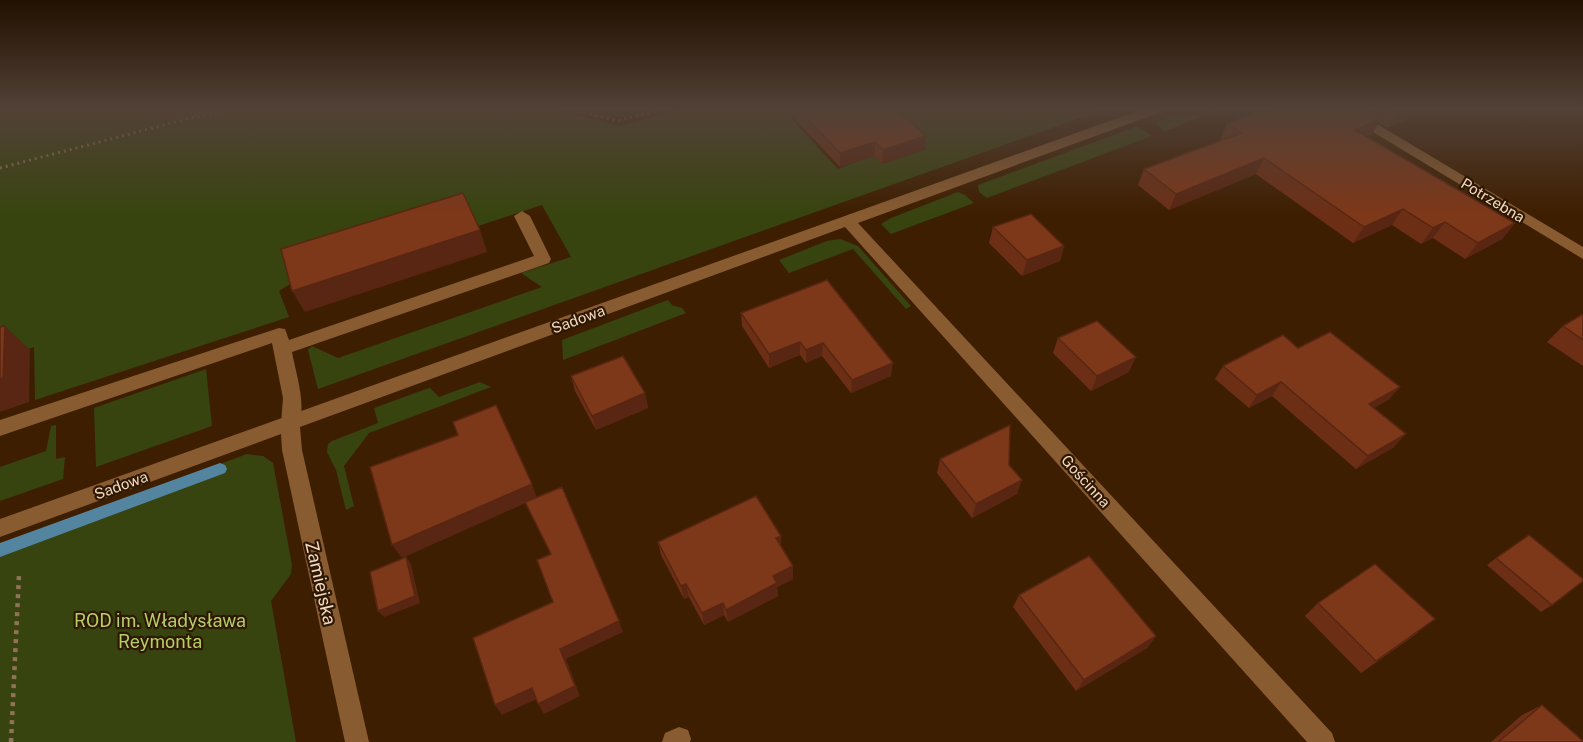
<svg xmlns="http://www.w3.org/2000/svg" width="1583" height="742" font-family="'Public Sans',sans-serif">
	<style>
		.green { fill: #38440f }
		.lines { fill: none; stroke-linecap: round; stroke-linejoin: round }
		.stream { fill: #5385a0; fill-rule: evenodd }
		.path-far1 { stroke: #907258; stroke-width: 3; stroke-dasharray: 2 4; stroke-linecap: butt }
		.path { stroke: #907258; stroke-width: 4.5; stroke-dasharray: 4 5; stroke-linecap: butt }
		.service { fill: #885b31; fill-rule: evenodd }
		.minor { fill: #885b31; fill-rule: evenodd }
		.wall { fill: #6c2f16 }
		.shaded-wall { fill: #582612 }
		.building { fill: #7d3719; stroke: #582612; stroke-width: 1.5 }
		.labels { text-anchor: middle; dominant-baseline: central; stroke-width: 4.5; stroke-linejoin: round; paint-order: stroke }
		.street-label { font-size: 15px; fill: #f2d8c2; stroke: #2e1802 }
		.near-street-label { font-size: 18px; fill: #f2d8c2; stroke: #2e1802 }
		.near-park-label { font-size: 18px; fill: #b3cf66; stroke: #2e1802 }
	</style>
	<rect width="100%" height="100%" fill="#3e1e00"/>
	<!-- green -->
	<g class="green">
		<polygon points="0,109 552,109 620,126 684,109 791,109 787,111 799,127 838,169 856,162 806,109 826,109 882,164 926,149 884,109 1105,109 318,389 308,350 312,346 338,358 542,287 521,273 571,257 542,205 478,226 471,213 292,283 279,291 289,317 35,400 34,347 0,358"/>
		<polygon points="1189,114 1203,116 1163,132 1156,122 1170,117"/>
		<polygon points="1138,126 1152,136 987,198 979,192 978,185"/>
		<polygon points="958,192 965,195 974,203 891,234 881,224 891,218"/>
		<polygon points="840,239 858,246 911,306 906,309 853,249 789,273 779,260 827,241"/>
		<polygon points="668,300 672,305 682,308 686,313 563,360 562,340"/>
		<polygon points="206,369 212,426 96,467 94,408"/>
		<polygon points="480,382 491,387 369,433 344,466 354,506 346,510 336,470 327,452 328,444 332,441 378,423 374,408 426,389 430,388 439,397"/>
		<polygon points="56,425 56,459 65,457 63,479 0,501 0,467 46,451 51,426"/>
		<polygon points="247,454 263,456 273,463 292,565 291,574 271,601 296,742 0,742 0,546"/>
	</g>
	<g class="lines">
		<!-- stream -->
		<polygon class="stream" points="220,463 225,465 227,469 225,473 0,557 0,543"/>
		<!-- path-far1 -->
		<g class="path-far1">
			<polyline points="572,109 617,121 663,109"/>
			<polyline points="1208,112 1216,109 1218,111"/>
			<polyline points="194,116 206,109"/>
			<polyline points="0,168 191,118 236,109"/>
		</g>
		<!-- path -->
		<polyline class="path" points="11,742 19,575"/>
		<!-- service -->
		<g class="service">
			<path d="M522,211L530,216L551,259L549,263L292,352C296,375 308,407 297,429L290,432L283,429L281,424L283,398L272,343L0,436V420L279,328L285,329L289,340L534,256L514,216Z"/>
			<polygon points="679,727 688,730 691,739 690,742 662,742 665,733"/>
		</g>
		<!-- minor -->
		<g class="minor">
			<polygon points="1143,109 1163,109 1161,112 858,223 1332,733 1335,742 1307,742 845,227 300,427 302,450 369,742 345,742 282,450 281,434 0,537 0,519"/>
			<polygon points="1335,109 1352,109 1583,247 1583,259"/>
		</g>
	</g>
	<!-- wall -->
	<g class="wall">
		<polygon points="787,109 896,109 926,136 924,149 882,164 874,156 840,167 787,111"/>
		<polygon points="1264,109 1429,109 1388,128 1379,123 1372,134 1366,137 1515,223 1502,239 1465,259 1433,238 1421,244 1392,225 1353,243 1256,174 1169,210 1138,185 1144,169 1221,140 1220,140 1227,124"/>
		<polygon points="993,227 1064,246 1060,261 1022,276 989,243"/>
		<polygon points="827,280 891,376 851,393 822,356 806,363 800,355 769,368 742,326 741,313"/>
		<polygon points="1583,314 1583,366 1547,342 1563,326"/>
		<polygon points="1058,338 1129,372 1091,391 1053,353"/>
		<polygon points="1223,366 1400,387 1388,400 1374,408 1394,447 1356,469 1272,396 1249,408 1215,379"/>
		<polygon points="571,376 645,393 648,408 596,430 575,391"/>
		<polygon points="940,459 1009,465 1017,494 972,518 937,473"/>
		<polygon points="658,542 781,547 793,579 777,587 778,596 728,622 724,615 704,625 689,597 684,599 661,555"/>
		<polygon points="1496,558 1552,605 1541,612 1487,565"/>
		<polygon points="1019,595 1156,636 1147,648 1076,691 1013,607"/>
		<polygon points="1318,603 1419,632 1361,673 1305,616"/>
		<polygon points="1542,705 1583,742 1491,742 1522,715"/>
	</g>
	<!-- shaded-wall -->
	<g class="shaded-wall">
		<polygon points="1403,109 1429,109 1388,128 1397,112"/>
		<polygon points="1382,118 1372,134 1345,146 1355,130"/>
		<polygon points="926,136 924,149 882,164 883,150"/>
		<polygon points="875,142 874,156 840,167 840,153"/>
		<polygon points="1264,158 1256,174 1169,210 1176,194"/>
		<polygon points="1403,209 1392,225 1353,243 1364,227"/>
		<polygon points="1445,222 1433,238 1421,244 1433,228"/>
		<polygon points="1515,223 1502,239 1465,259 1478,243"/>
		<polygon points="480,230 487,252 305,312 292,291"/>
		<polygon points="1064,246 1060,261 1022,276 1027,260"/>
		<polygon points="5,326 30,350 29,402 0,412 0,379"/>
		<polygon points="800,342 800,355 769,368 769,354"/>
		<polygon points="823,343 822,356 806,363 806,350"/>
		<polygon points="1136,357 1129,372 1091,391 1097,376"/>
		<polygon points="893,363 891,376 851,393 852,380"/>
		<polygon points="1281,382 1272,396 1249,408 1257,395"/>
		<polygon points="1400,387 1388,400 1358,417 1369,404"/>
		<polygon points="645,393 648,408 596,430 592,416"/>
		<polygon points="1406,434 1394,447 1356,469 1368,456"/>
		<polygon points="1022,480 1017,494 972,518 976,504"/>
		<polygon points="532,484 537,498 402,558 392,545"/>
		<polygon points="781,536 781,549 776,538"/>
		<polygon points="406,557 411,564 420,603 384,617 378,611"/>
		<polygon points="793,566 793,579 777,587 778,596 728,622 726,610 773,576"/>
		<polygon points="686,584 689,597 684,599 681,586"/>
		<polygon points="723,603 724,615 704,625 702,613"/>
		<polygon points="619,621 623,632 566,659 580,696 544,714 538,704 560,649"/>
		<polygon points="1156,636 1147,648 1076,691 1084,680"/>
		<polygon points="532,688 539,698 502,715 495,705"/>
	</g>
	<!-- building -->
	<g class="building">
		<polygon points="798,109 896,109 926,136 883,150 875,142 840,153"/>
		<polygon points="1264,109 1366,109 1382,118 1355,130 1515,223 1478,243 1445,222 1433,228 1403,209 1364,227 1264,158 1176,194 1144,169 1241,133 1227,124"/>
		<polygon points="1393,109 1403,109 1397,112"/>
		<polygon points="463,193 480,230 292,291 281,249"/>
		<polygon points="1031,214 1064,246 1027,260 993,227"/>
		<polygon points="827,280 893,363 852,380 823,343 806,350 800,342 769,354 741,313"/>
		<polygon points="1583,314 1583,340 1563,326"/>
		<polygon points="1097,321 1136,357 1097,376 1058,338"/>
		<polygon points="5,326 3,378 0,379 0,327"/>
		<polygon points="1330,332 1400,387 1369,404 1406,434 1368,456 1281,382 1257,395 1223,366 1283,335 1298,348"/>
		<polygon points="623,356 645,393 592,416 571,376"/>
		<polygon points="496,405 532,484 392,545 370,467 458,435 453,422"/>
		<polygon points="1010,425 1009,465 1022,480 976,504 940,459"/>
		<polygon points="562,487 619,621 560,649 575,686 538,704 532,688 495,705 473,638 553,602 537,560 551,554 525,502"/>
		<polygon points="756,496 781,536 776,538 793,566 773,576 777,583 726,610 723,603 702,613 686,584 681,586 658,542"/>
		<polygon points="1529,535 1583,579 1583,581 1552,605 1496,558"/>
		<polygon points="1089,556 1156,636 1084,680 1019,595"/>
		<polygon points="406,557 415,596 378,611 370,572"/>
		<polygon points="1375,564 1435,619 1376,661 1318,603"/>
		<polygon points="1542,705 1583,741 1583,742 1498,742"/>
	</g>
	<!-- sky -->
	<linearGradient id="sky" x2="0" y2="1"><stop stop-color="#221000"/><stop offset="0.51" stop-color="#524137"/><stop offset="1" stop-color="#524137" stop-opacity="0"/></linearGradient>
	<rect width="1583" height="213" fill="url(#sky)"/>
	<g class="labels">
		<!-- street labels -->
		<g class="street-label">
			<text transform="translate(1493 200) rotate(31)">Potrzebna</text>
			<text transform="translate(578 319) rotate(-20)">Sadowa</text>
			<text transform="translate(1086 481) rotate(48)">Gościnna</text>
			<text transform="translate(121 485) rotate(-20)">Sadowa</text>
		</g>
		<!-- near-street labels -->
		<g class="near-street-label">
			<text transform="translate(321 583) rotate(77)">Zamiejska</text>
		</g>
		<!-- near-park labels -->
		<g class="near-park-label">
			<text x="160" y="620">ROD im. Władysława<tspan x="160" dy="21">Reymonta</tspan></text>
		</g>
	</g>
</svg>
